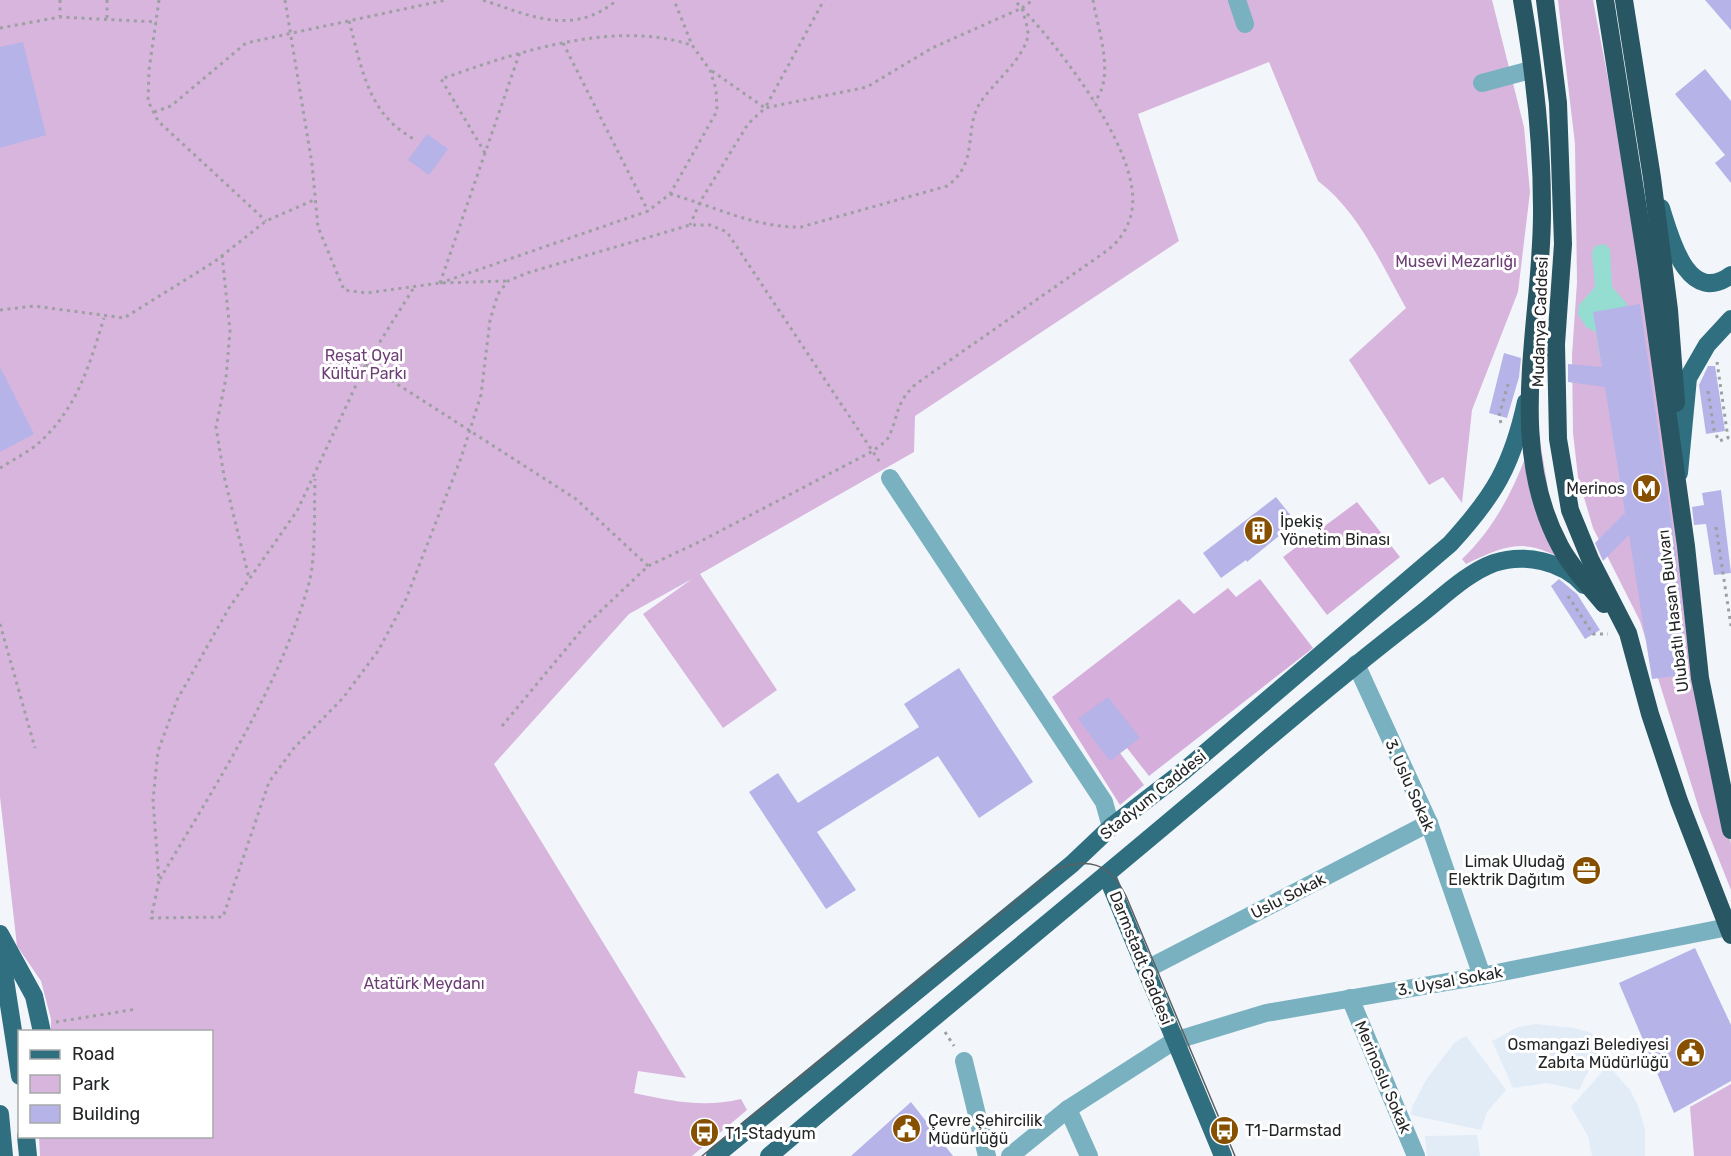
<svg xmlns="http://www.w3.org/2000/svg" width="1731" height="1156" font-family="Rubik,sans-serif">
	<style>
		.built { fill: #e2ecf7 }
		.green { fill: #d8b5dd }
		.forest { fill: #d5aedb }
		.water { fill: #95ddd1 }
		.building { fill: #b5b3e8 }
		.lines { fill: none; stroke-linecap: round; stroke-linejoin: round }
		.path { stroke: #9da0a3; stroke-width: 3; stroke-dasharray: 3 4.5; stroke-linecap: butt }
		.minor { stroke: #7ab1c0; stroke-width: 18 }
		.major { stroke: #306f7f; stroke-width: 18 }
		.highway { stroke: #285662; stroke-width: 18 }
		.tram { stroke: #5d6062; stroke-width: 1.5 }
		.labels { text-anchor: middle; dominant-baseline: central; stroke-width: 6; stroke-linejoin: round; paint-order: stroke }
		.park-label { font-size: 16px; fill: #6d3d75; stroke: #fff }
		.street-label { font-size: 16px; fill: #232526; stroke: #fff }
		.poi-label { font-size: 16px; fill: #232526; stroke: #fff; text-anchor: start }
	</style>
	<rect width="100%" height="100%" fill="#f2f6fb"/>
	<!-- built -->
	<g class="built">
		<polygon points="1536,1024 1575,1028 1591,1033 1602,1043 1579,1090 1547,1083 1513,1088 1492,1041 1518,1027"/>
		<polygon points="1466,1036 1506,1090 1487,1112 1481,1130 1411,1115 1412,1107 1426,1080 1455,1042"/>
		<polygon points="1608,1065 1630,1090 1638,1106 1645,1129 1645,1156 1592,1156 1588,1136 1571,1107"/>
		<polygon points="1477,1135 1480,1156 1427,1156 1425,1136"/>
	</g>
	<!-- green -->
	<g class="green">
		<path d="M0,0H1492L1524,127L1530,192L1518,292L1472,410L1462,503L1443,477L1429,485L1349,360L1406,308C1381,264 1359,212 1318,181L1269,62L1138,114L1179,241L915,416L914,452L700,574L777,690L723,728L643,614L692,579L629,614L494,764L686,1078L638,1071L634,1093C671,1101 703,1108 741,1099L747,1110L692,1156H40L39,1137L212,1136V1032L51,1031V1019L41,981L17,946L0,797Z"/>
		<polygon points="1558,0 1593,0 1616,121 1731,844 1731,890 1700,812 1640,621 1593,528 1578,477 1573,433 1572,355 1577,282 1575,144"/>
		<path d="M1537,424L1551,506L1574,565C1527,539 1515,541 1466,564L1462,559C1501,522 1521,474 1537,424Z"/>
		<polygon points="1731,1084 1731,1156 1694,1156 1690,1107"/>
	</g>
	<!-- forest -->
	<g class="forest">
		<polygon points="1357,502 1400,557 1327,615 1283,557"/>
		<polygon points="1260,579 1313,648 1149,776 1127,748 1120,753 1144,785 1120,805 1052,697 1179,599 1194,614 1228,588 1236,597"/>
	</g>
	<!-- water -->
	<polygon class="water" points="1604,244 1610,249 1612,287 1627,304 1615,357 1600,358 1596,332 1586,327 1578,314 1579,305 1595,287 1592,253 1595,246"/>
	<!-- building -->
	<g class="building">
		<polygon points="1705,0 1731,0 1731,30"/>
		<polygon points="23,42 46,135 0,148 0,47"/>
		<polygon points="1705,69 1731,101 1731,183 1715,163 1725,155 1675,94"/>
		<polygon points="427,134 448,149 429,175 408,160"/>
		<polygon points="1640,304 1675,547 1688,674 1652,679 1629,535 1603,561 1595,543 1625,513 1605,387 1568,382 1568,364 1602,367 1593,312"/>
		<polygon points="1504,353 1521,358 1519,377 1507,418 1489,413"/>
		<polygon points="1708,366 1715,366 1725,431 1706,434 1699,385"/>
		<polygon points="0,367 34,434 0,452"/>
		<polygon points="1721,490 1731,573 1714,575 1706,524 1694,525 1692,507 1704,505 1702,493"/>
		<polygon points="1276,497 1296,522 1247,562 1246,560 1221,578 1203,553"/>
		<polygon points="1559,579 1577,594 1600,630 1585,639 1551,586"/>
		<polygon points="959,668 1033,782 979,818 938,756 817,832 856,890 826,909 749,792 778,773 798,803 919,727 904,704"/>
		<polygon points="1108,697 1140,738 1110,761 1078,719"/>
		<polygon points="1695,948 1731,1025 1731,1081 1674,1113 1619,983"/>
		<polygon points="911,1102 953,1156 851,1156"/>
	</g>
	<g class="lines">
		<!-- path -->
		<g class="path">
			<polyline points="60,0 60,16"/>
			<polyline points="159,0 149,70 148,101 158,121 266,221"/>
			<polyline points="285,0 312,164 318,227 344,290 366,293 440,283 508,281"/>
			<path d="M483,0C531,16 573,37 617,0"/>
			<path d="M1093,0C1098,30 1116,78 1094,102"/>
			<polyline points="1022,8 1033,0"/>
			<polyline points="107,18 107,0"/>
			<path d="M349,21C358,54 365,95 389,120C396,128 406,134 415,140"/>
			<polyline points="0,28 60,17 157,22"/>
			<polyline points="563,43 648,211"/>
			<polyline points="712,71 765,108 824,0"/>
			<polyline points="154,112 171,106 246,43 446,0"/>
			<path d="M485,153L441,79C515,53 613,19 691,45"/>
			<path d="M670,194C714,206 755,228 801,227L947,186C980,162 963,130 980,103C992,84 1025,58 1028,35C1028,27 1024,16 1022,8L932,48L867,87L765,108L748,124L700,202L690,225"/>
			<polyline points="222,255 230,331 226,378 216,427 224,476 249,578"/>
			<polyline points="440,283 648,211 670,194 717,111 716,89 710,70 692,45 674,0"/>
			<polyline points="440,283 520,52"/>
			<polyline points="413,289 366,364 297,511 229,608 177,700 158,751 153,800 159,881 151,918 223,917 269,782 294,748 343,698 378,651 406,599 461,458 481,395 490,320 498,294 508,281 527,273 690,225 710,225 727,232 881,464"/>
			<polyline points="0,310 34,306 124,318 214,262 266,221 314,200"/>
			<polyline points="366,364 576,499 648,566"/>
			<polyline points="1708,391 1714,430 1719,441 1728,438 1717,362"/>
			<polyline points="1501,423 1499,416 1509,381"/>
			<path d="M0,468C14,459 31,451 42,440C78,406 90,363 104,318"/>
			<polyline points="1716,527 1731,626"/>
			<polyline points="1568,596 1593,634 1608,634"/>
			<polyline points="0,624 35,748"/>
			<path d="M502,726L585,626L648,566L701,541L873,451C879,446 888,441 890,434C899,413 896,402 916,384L1105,252C1125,238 1136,215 1132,189C1125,132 1054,40 1014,0"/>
			<path d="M160,879C214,787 280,687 309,583C316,557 314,507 315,479"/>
			<polyline points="56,1022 137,1009"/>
			<polyline points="945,1032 954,1046"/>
		</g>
		<!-- minor -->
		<g class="minor">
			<polyline points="1237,0 1245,24"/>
			<polyline points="1482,83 1527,71"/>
			<polyline points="890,478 1104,802 1111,827"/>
			<polyline points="1356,664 1429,823 1482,976"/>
			<polyline points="1147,969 1429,823"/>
			<polyline points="1350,998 1416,1156"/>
			<polyline points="964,1061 987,1156"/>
			<polyline points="1068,1109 1089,1156"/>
			<polyline points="1010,1156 1068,1109 1174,1041 1266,1013 1482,976 1728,927"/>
		</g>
		<!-- major -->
		<g class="major">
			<path d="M1661,208C1670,236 1687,307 1731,275"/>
			<polyline points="1679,473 1688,378 1707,345 1731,319"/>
			<polyline points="1107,876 1223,1156"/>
			<polyline points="0,934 34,996 42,1032"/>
			<polyline points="0,947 20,1076"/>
			<polyline points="0,1114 4,1156"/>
			<polyline points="26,1136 28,1156"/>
			<path d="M715,1156L1072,864L1111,827L1185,770L1450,544C1494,496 1512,466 1526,402"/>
			<path d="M769,1156C931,1018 1097,884 1260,745C1313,700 1366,656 1421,614C1444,596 1467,573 1494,563C1524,553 1563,561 1584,585"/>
		</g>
		<!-- highway -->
		<g class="highway">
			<path d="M1522,0C1534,69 1542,139 1542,209C1543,320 1504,442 1560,546C1571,567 1589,586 1604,604"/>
			<polyline points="1545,0 1558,103 1563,244 1556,344 1558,439 1570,510 1590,559 1628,633 1650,714 1679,801 1731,935"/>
			<polyline points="1605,0 1647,266 1686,546 1700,678 1731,830"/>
			<polyline points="1624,0 1652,178 1669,310 1676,403"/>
		</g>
		<!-- tram -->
		<path class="tram" d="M702,1156L1054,870C1088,857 1109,862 1126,896L1235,1156"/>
	</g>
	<!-- icons -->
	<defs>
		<symbol id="metro-disc" viewBox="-11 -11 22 22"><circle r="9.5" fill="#875000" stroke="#fff"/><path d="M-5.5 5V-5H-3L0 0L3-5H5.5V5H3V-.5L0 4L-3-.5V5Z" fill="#fff"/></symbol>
		<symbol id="building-disc" viewBox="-11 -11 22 22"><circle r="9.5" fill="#875000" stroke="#fff"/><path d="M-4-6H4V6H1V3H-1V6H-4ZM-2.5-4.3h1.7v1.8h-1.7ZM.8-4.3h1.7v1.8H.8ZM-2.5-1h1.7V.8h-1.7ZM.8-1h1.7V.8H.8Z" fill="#fff"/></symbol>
		<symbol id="office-disc" viewBox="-11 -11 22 22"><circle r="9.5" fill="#875000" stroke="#fff"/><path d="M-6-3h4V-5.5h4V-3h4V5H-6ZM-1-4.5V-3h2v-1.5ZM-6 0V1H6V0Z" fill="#fff"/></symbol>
		<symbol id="civic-disc" viewBox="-11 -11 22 22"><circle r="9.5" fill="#875000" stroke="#fff"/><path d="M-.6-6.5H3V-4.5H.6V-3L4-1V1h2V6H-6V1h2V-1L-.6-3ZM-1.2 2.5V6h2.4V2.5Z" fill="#fff"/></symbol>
		<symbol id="bus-disc" viewBox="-11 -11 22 22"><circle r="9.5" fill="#875000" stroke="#fff"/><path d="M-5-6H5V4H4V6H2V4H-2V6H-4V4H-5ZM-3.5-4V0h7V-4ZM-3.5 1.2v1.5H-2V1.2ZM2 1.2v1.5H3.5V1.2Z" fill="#fff"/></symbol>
	</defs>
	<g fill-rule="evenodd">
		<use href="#metro-disc" x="1630" y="472" width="33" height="33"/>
		<use href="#building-disc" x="1242" y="514" width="33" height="33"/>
		<use href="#office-disc" x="1570" y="854" width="33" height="33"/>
		<use href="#civic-disc" x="1674" y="1036" width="33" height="33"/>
		<use href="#civic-disc" x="890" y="1112" width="33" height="33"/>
		<use href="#bus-disc" x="1208" y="1114" width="33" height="33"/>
		<use href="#bus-disc" x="688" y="1116" width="33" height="33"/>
	</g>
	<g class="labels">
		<!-- park labels -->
		<g class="park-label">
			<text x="1456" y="261">Musevi Mezarlığı</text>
			<text x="364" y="355">Reşat Oyal<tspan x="364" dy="18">Kültür Parkı</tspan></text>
			<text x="424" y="983">Atatürk Meydanı</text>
		</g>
		<!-- street labels -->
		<g class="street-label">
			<text transform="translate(1540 322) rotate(-88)">Mudanya Caddesi</text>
			<text transform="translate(1673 611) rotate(-97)">Ulubatlı Hasan Bulvarı</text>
			<text transform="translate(1410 785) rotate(66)">3. Uslu Sokak</text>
			<text transform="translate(1153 795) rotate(-39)">Stadyum Caddesi</text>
			<text transform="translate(1288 896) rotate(-27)">Uslu Sokak</text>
			<text transform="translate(1141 958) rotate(68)">Darmstadt Caddesi</text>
			<text transform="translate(1450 981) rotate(-10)">3. Uysal Sokak</text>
			<text transform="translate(1383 1077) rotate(67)">Merinoslu Sokak</text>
		</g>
		<!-- poi labels -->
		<g class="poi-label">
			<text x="1625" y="488" text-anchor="end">Merinos</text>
			<text x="1280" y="521">İpekiş<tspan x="1280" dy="18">Yönetim Binası</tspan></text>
			<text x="1565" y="861" text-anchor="end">Limak Uludağ<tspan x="1565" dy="18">Elektrik Dağıtım</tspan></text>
			<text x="1669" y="1044" text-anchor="end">Osmangazi Belediyesi<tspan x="1669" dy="18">Zabıta Müdürlüğü</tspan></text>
			<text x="928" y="1120">Çevre Şehircilik<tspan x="928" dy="18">Müdürlüğü</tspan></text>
			<text x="1245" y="1130">T1-Darmstad</text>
			<text x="725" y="1133">T1-Stadyum</text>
		</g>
	</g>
	<!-- legend -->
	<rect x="18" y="1030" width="195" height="108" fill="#ffffff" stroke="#a7a8a8" stroke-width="1.5"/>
	<rect x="30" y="1050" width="30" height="9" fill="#306f7f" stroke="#a7a8a8" stroke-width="1.5"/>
	<text x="72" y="1060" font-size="18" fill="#232526">Road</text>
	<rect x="30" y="1075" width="30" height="18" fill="#d8b5dd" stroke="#a7a8a8" stroke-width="1.5"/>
	<text x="72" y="1090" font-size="18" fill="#232526">Park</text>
	<rect x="30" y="1105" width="30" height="18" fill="#b5b3e8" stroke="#a7a8a8" stroke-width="1.5"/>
	<text x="72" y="1120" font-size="18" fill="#232526">Building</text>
</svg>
